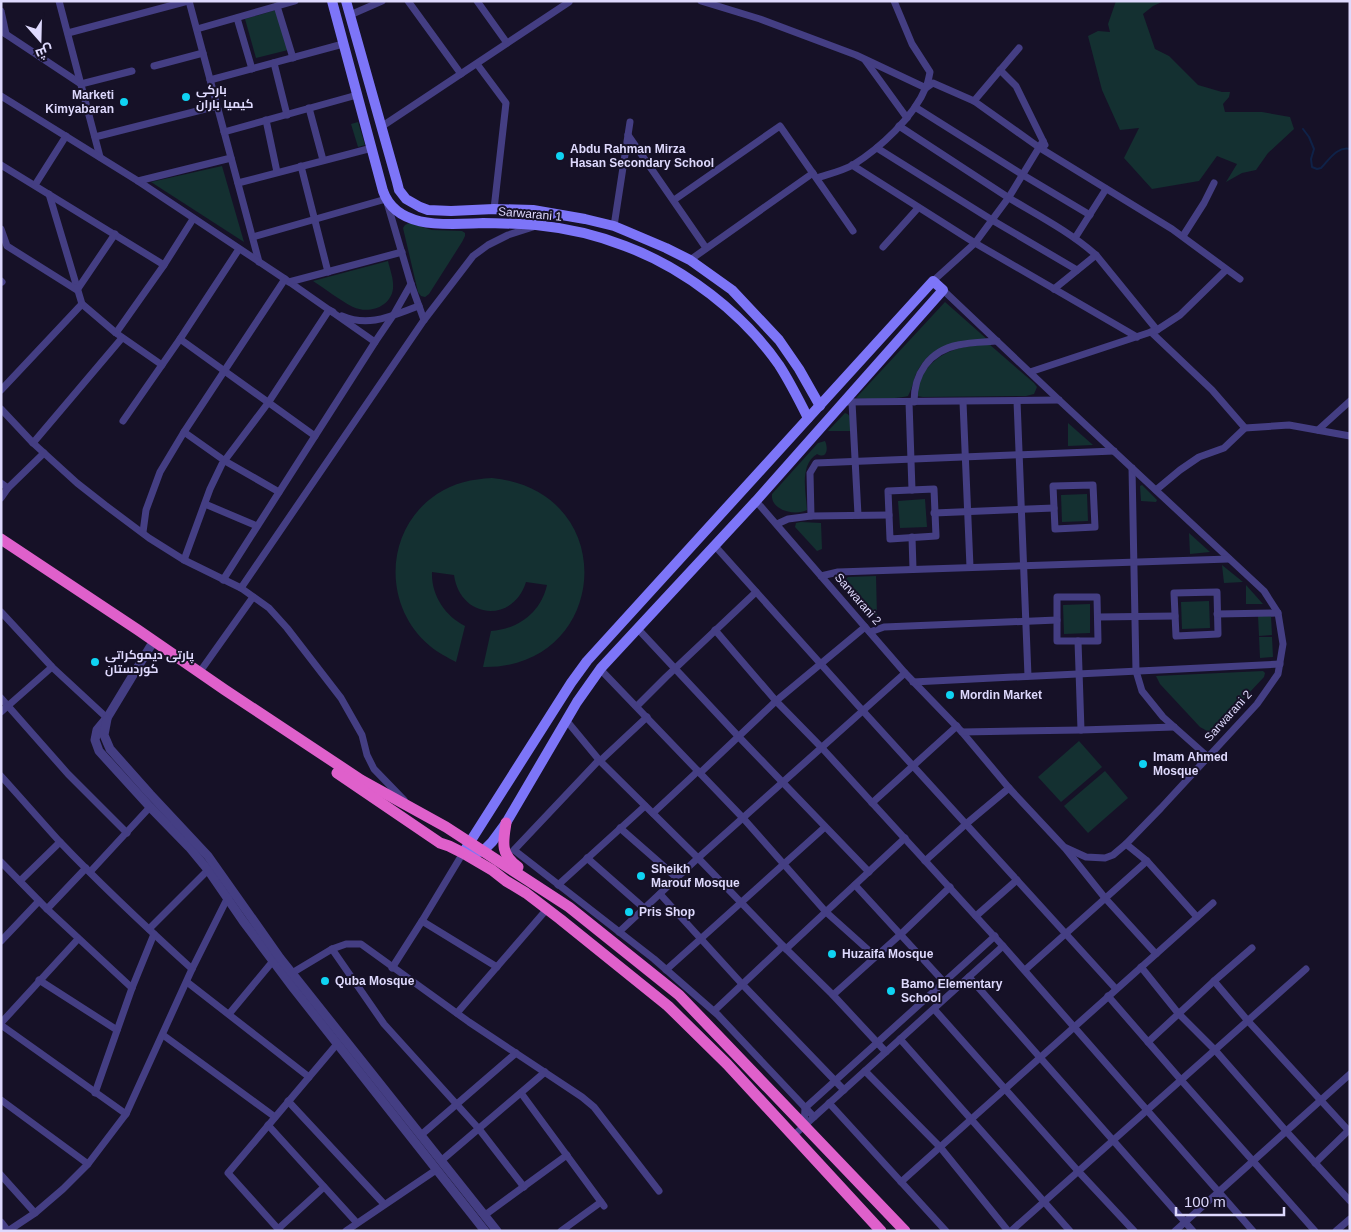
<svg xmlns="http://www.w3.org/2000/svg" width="1351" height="1232" font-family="Helvetica,Cairo,sans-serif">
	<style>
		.green { fill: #143031 }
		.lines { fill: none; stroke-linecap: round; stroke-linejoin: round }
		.stream { stroke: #0f2248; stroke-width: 2 }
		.minor { stroke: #443e83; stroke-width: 7 }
		.tertiary { stroke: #443e83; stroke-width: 9 }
		.secondary { stroke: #7d75f8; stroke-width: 10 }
		.trunk { stroke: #df60cb; stroke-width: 11 }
		.poi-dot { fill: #0fd3f3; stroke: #161127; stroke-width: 2 }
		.labels { text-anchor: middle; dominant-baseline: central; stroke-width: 4; stroke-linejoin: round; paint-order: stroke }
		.poi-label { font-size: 12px; font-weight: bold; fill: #ded9fd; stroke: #161127; text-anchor: start }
		.street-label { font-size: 12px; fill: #ded9fd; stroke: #161127 }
	</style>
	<rect width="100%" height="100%" fill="#161127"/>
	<!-- green -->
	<g class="green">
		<polygon points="1116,1 1164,1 1153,6 1143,14 1155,49 1169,56 1198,85 1222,92 1230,92 1229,97 1223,104 1225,112 1262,112 1290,117 1294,129 1268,153 1256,170 1242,173 1226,182 1237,164 1217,156 1199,181 1152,189 1124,158 1139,128 1120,130 1102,90 1088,36 1098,31 1110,32 1108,24"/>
		<polygon points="276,10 288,50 256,58 245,19"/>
		<polygon points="358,122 365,145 358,147 351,124"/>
		<polygon points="222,166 244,242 151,182"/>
		<polygon points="409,223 432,230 462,231 465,233 465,236 462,242 429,294 425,297 421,296 418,292 403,228 405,225"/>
		<path d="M388,261C390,270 394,279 393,289C390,308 368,314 353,307C339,300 326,289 313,281Z"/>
		<path d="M945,302L988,340C958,344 931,342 916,374C913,382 912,389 908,396C896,399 869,400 856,398Z"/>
		<path d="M989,344L1034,383L1037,387L1034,394L1026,396L923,397L917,396C917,393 917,388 918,384C918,381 921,377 923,374C939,350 962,346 989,344Z"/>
		<path d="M845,413C853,415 851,424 851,431H828Z"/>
		<polygon points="1068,423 1093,445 1068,446"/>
		<path d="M825,441C828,447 828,460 817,454C799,465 806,492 807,510C796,516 770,511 772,494L818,443Z"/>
		<path d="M492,478C623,491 610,669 483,667L491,631C519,629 541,612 547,585L526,582C513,624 460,619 454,575L432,572C431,595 445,616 465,626L456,662C447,657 438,653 430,646C382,606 384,529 437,494C454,483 472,479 492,478Z"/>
		<polygon points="1142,485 1157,500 1156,502 1141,501 1140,486"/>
		<polygon points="1087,494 1088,521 1062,522 1061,495"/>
		<polygon points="925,499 927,527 900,528 898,501"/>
		<polygon points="801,522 821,523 822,549 817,551 795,527 796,523"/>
		<polygon points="1189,533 1210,552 1190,554"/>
		<polygon points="1222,565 1243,582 1224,583"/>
		<polygon points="876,576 877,617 845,583 845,580 848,577"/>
		<polygon points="1246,585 1263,604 1246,604"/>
		<polygon points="1209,601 1210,628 1182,629 1181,602"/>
		<polygon points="1090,604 1090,633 1064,634 1063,605"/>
		<polygon points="1258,616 1271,616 1272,635 1259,636"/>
		<polygon points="1259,637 1272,637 1273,657 1260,658"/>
		<polygon points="1263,671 1265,673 1264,677 1215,729 1209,732 1200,727 1160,684 1156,676"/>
		<polygon points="1079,741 1102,767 1061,802 1038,777"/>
		<polygon points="1105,771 1128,798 1088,833 1064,806"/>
	</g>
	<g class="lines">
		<!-- stream -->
		<path class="stream" d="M1303,129L1309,137L1314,149L1311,159L1312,167L1317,169L1321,168C1329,160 1337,146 1350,149"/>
		<!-- minor -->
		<g class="minor">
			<polyline points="59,1 100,157"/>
			<polyline points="189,1 259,262"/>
			<polyline points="408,1 461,74"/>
			<polyline points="477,1 507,43"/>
			<polyline points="701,1 760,19 856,55 926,88 933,83 974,101 1040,148 1172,229 1240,279"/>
			<polyline points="277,6 293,58"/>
			<polyline points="1,11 6,34"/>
			<polyline points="350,15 382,1"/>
			<polyline points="237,18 252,69"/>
			<polyline points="197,29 295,1"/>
			<polyline points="1,31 81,84 132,71"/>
			<polyline points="68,33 188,1"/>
			<polyline points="865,60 907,118"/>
			<polyline points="274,63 287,115"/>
			<polyline points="477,64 506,103 494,209"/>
			<polyline points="154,66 203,53"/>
			<polyline points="1000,70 1016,86 1045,145"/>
			<polyline points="210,80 343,44"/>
			<polyline points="1,96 138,181 285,279 375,342"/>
			<polyline points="974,101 1019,48"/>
			<polyline points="915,107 1023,175 1090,215"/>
			<polyline points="309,108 323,160"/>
			<polyline points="266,120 277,172"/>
			<path d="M899,126C936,150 972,174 1009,198C1039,216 1070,232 1096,255L1157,330"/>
			<polyline points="381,127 569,2"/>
			<polyline points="224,132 357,95"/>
			<polyline points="628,135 706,248"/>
			<polyline points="95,137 217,106"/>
			<polyline points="877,148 992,220 1077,270"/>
			<polyline points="1,165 164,265"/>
			<polyline points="852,165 975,243 1137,337"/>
			<polyline points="301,166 328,272"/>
			<path d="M817,178C829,174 842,171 853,165C880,148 914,117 926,87C928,83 929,77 930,72L912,44L894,1"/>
			<polyline points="138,181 231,158"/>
			<polyline points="238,183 372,148"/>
			<polyline points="35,185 66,136"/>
			<polyline points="49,194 82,304 116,333 162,365"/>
			<polyline points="674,200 780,126 853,231"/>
			<polyline points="614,226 630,122"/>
			<polyline points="1,229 7,246 77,290 115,234"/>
			<polyline points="1183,236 1204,203 1214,183"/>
			<polyline points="253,237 386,199 411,284 424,320"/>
			<polyline points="1075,238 1106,189"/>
			<polyline points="883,247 918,208"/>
			<polyline points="690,260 813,173"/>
			<polyline points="1,281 2,282"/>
			<polyline points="933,281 975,243 1009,197 1043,141"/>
			<polyline points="289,282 402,252"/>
			<polyline points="1054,289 1096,255"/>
			<path d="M342,316C370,328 393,315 419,306"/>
			<polyline points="1151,332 1212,390 1245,428"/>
			<polyline points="116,333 164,265 193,219"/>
			<polyline points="180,339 315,436"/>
			<polyline points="1030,372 1157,330 1180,315 1226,270"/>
			<polyline points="1,390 82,304"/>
			<polyline points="1017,401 1028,676"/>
			<polyline points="844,402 1059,400"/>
			<polyline points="852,402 858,515"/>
			<polyline points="909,402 912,490"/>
			<path d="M914,402C914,374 929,351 958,345C970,342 984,342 997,341"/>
			<polyline points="963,402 970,567"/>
			<polyline points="1,409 33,443 77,483 105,505 149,538 184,560 241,588 269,608 287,628 341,698 362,735 367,755 374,769 404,800"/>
			<polyline points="123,421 180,339 239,249"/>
			<polyline points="1318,430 1350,401"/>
			<polyline points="184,432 225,461 279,492"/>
			<polyline points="33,443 122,338"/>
			<polyline points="1132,468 1136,671 1142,691 1163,717 1208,757"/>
			<polyline points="1,483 8,488"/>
			<polygon points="1093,485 1095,527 1055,529 1053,486"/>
			<polygon points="934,489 936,536 890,539 888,491"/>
			<polyline points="1156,490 1180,470 1199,457 1224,448 1245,428 1289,425 1350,436"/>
			<polyline points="1,498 8,488 44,453"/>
			<polyline points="756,501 905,673 962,732 1009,788 1064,847 1086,857 1105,858 1113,855 1126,844 1161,808 1257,704 1278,674 1283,644 1278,613 1264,591 1059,400 943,290"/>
			<polyline points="205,504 257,526"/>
			<polyline points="934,513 1054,508"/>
			<polyline points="811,516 810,473 816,463 1114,451"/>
			<polyline points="777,524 788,519 811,516 889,515"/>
			<polyline points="143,532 146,510 160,472 184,432 285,279"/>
			<polyline points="912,537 913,569"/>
			<polyline points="715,546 863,711 1116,989"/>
			<polyline points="184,560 210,489 222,464 268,403 329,310 333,312"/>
			<polyline points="821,576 838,572 1229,559"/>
			<polyline points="223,580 375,342 394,314 411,284"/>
			<polyline points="241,588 424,320 473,256 488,245 508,235 533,227"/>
			<polygon points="1217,592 1218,634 1176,636 1174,593"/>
			<polygon points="1057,597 1097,597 1098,641 1057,641"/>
			<polyline points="1,612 52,667 107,718"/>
			<polyline points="1217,614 1278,613"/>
			<polyline points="1098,617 1175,616"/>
			<polyline points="638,629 738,736 869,872"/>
			<polyline points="715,630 776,701 822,748 1003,946 1253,1231"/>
			<polyline points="870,632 884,627 1057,620"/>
			<polyline points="1078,641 1081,730"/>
			<polyline points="600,669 743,818 826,912 875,956"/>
			<polyline points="199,673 253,597"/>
			<polyline points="913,682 1280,664"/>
			<polyline points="1,698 68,774 127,833"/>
			<polyline points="637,706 666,677 756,592"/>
			<polyline points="1,712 52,667"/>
			<polyline points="566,720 600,761 698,858 783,946 833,995 886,1052"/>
			<polyline points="962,732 1081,730 1174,727"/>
			<polyline points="599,760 514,850 654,959 718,1015 814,1117"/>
			<polyline points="600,761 647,717"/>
			<polyline points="700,773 776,701 865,627"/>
			<path d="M1,776C21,798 40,820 60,842C102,886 147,928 192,969"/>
			<polyline points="872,803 957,726"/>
			<polyline points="653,813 698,771"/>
			<polyline points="620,828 677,878"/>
			<polyline points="1126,844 1147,861 1197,917"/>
			<polyline points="1065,848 1105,898 1156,954"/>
			<polyline points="587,858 645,909"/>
			<polyline points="925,861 966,824 1009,788"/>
			<polyline points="1,862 47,909 132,988"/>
			<polyline points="90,872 150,807"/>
			<polyline points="20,881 60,842"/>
			<polyline points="558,885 645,806"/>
			<polyline points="855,885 944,982"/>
			<polyline points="660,894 742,984 844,1090"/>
			<polyline points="47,909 86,868"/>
			<polyline points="976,916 1017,880"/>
			<polyline points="422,921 497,967"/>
			<polyline points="149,929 208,870"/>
			<polyline points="619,932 698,858 905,673"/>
			<polyline points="1,941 39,901"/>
			<polyline points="332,949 384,1024 479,1129 524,1187"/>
			<polyline points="786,949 905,838"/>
			<polyline points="1141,967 1178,1013 1215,1050 1286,1131 1350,1201"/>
			<polyline points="392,968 422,921 463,853"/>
			<polyline points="666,970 825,827"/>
			<polyline points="1025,970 1147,861"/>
			<polyline points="292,973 332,949 346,944 361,944 469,1022 582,1097 594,1107 659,1191"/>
			<polyline points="969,977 1193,1231"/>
			<polyline points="39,980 117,1030"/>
			<polyline points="1214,981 1248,1021 1348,1130"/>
			<polyline points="187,982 309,1077"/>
			<polyline points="833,995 901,934 950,887"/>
			<polyline points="1108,996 1181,1080 1315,1231"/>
			<polyline points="934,1009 1078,1171 1134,1231"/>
			<polyline points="714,1011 783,946"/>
			<polyline points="457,1013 547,909"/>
			<polyline points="229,1014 273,961"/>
			<polyline points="1,1023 78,939"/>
			<polyline points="1,1025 126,1114"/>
			<polyline points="163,1035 275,1117"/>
			<polyline points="900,1039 1070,1231"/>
			<polyline points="1148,1042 1214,981 1252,948"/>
			<polyline points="865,1071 940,1147 1008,1231"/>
			<polyline points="95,1093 132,988 154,934"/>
			<polyline points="521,1093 604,1206"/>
			<polyline points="1,1100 88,1164"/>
			<polyline points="288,1101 384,1204"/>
			<polyline points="829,1103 946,1231"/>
			<polyline points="268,1125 357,1223"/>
			<polyline points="804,1126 805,1108 995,936"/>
			<polyline points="421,1135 516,1053"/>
			<polyline points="793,1136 1003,946"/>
			<polyline points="442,1160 545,1072"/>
			<polyline points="1315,1163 1350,1129"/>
			<polyline points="1,1175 35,1213"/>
			<polyline points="901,1182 1213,903"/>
			<polyline points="485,1215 567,1155"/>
			<polyline points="1,1222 8,1231 35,1213 63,1189 88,1164 126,1114 192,969 228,897"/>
			<polyline points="278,1229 324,1187"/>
			<polyline points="280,1231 228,1173 337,1044"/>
			<polyline points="346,1231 436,1170"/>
			<polyline points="561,1231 601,1202"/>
			<polyline points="1011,1231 1306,969"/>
			<polyline points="1175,1231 1350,1074"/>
			<polyline points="1336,1231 1350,1219"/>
		</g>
		<!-- tertiary -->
		<g class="tertiary">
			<polyline points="154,642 150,647 107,718 97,730 95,740 99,751 150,807 189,847 208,870 243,921 294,989 485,1231"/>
			<polyline points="107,719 104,735 110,749 150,794 208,856 280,958 497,1231"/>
		</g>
		<!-- secondary -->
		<g class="secondary">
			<path d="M332,1L383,191C397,231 450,224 483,223C501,223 519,224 536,225C566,228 597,235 625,246C684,268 743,313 779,365C790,382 799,400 808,418"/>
			<polyline points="346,1 397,182 399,190 406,199 420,207 428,210 451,211 494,209 533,210 585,219 614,226 626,231 666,248 690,260 732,290 779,340 799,369 820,406"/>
			<polygon points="933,281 943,290 756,501 601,668 577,702 506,823 492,842 483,851 473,853 463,853 571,683 587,661"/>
		</g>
		<!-- trunk -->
		<g class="trunk">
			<polyline points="1,539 138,630 225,690 361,780 446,827 569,907 679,995 905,1231"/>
			<polyline points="337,773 440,843 449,846 463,853 492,870 506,881 526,893 560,919 668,1006 727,1064 881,1231"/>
			<path d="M506,823C503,842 500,854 518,867"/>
		</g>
	</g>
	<!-- markers -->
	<g class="poi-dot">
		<circle cx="186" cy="97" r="5"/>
		<circle cx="124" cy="102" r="5"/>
		<circle cx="560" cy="156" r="5"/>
		<circle cx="95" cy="662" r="5"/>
		<circle cx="950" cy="695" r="5"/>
		<circle cx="1143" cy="764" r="5"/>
		<circle cx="641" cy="876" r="5"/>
		<circle cx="629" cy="912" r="5"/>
		<circle cx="832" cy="954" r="5"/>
		<circle cx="325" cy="981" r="5"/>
		<circle cx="891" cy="991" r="5"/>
	</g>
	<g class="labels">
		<!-- poi labels -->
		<g class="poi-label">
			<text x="196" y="90">باركى<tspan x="196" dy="14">كيميا باران</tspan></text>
			<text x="114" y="95" text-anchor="end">Marketi<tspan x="114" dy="14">Kimyabaran</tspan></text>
			<text x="570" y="149">Abdu Rahman Mirza<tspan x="570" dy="14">Hasan Secondary School</tspan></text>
			<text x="105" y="655">پارتی دیموکراتی<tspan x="105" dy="14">کوردستان</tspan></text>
			<text x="960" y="695">Mordin Market</text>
			<text x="1153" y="757">Imam Ahmed<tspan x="1153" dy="14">Mosque</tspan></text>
			<text x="651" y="869">Sheikh<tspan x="651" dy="14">Marouf Mosque</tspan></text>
			<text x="639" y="912">Pris Shop</text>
			<text x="842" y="954">Huzaifa Mosque</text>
			<text x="335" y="981">Quba Mosque</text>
			<text x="901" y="984">Bamo Elementary<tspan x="901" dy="14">School</tspan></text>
		</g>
		<!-- street labels -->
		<g class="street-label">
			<text transform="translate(530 214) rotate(5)">Sarwarani 1</text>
			<text transform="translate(858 599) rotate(49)">Sarwarani 2</text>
			<text transform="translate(1228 716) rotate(-48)">Sarwarani 2</text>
		</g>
	</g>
	<!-- border -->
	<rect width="1351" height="1232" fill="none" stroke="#ded9fd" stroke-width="5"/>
	<!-- north arrow -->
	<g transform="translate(40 40) rotate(160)" stroke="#161127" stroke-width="4" paint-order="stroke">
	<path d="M0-4L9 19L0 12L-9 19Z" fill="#ded9fd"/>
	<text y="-8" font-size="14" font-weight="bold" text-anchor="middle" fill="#ded9fd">ش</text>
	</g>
	<!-- scale -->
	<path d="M1176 1207v8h108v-8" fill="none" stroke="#ded9fd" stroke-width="2.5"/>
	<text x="1184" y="1207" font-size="15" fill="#ded9fd" stroke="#161127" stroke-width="4" paint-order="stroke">100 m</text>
</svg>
